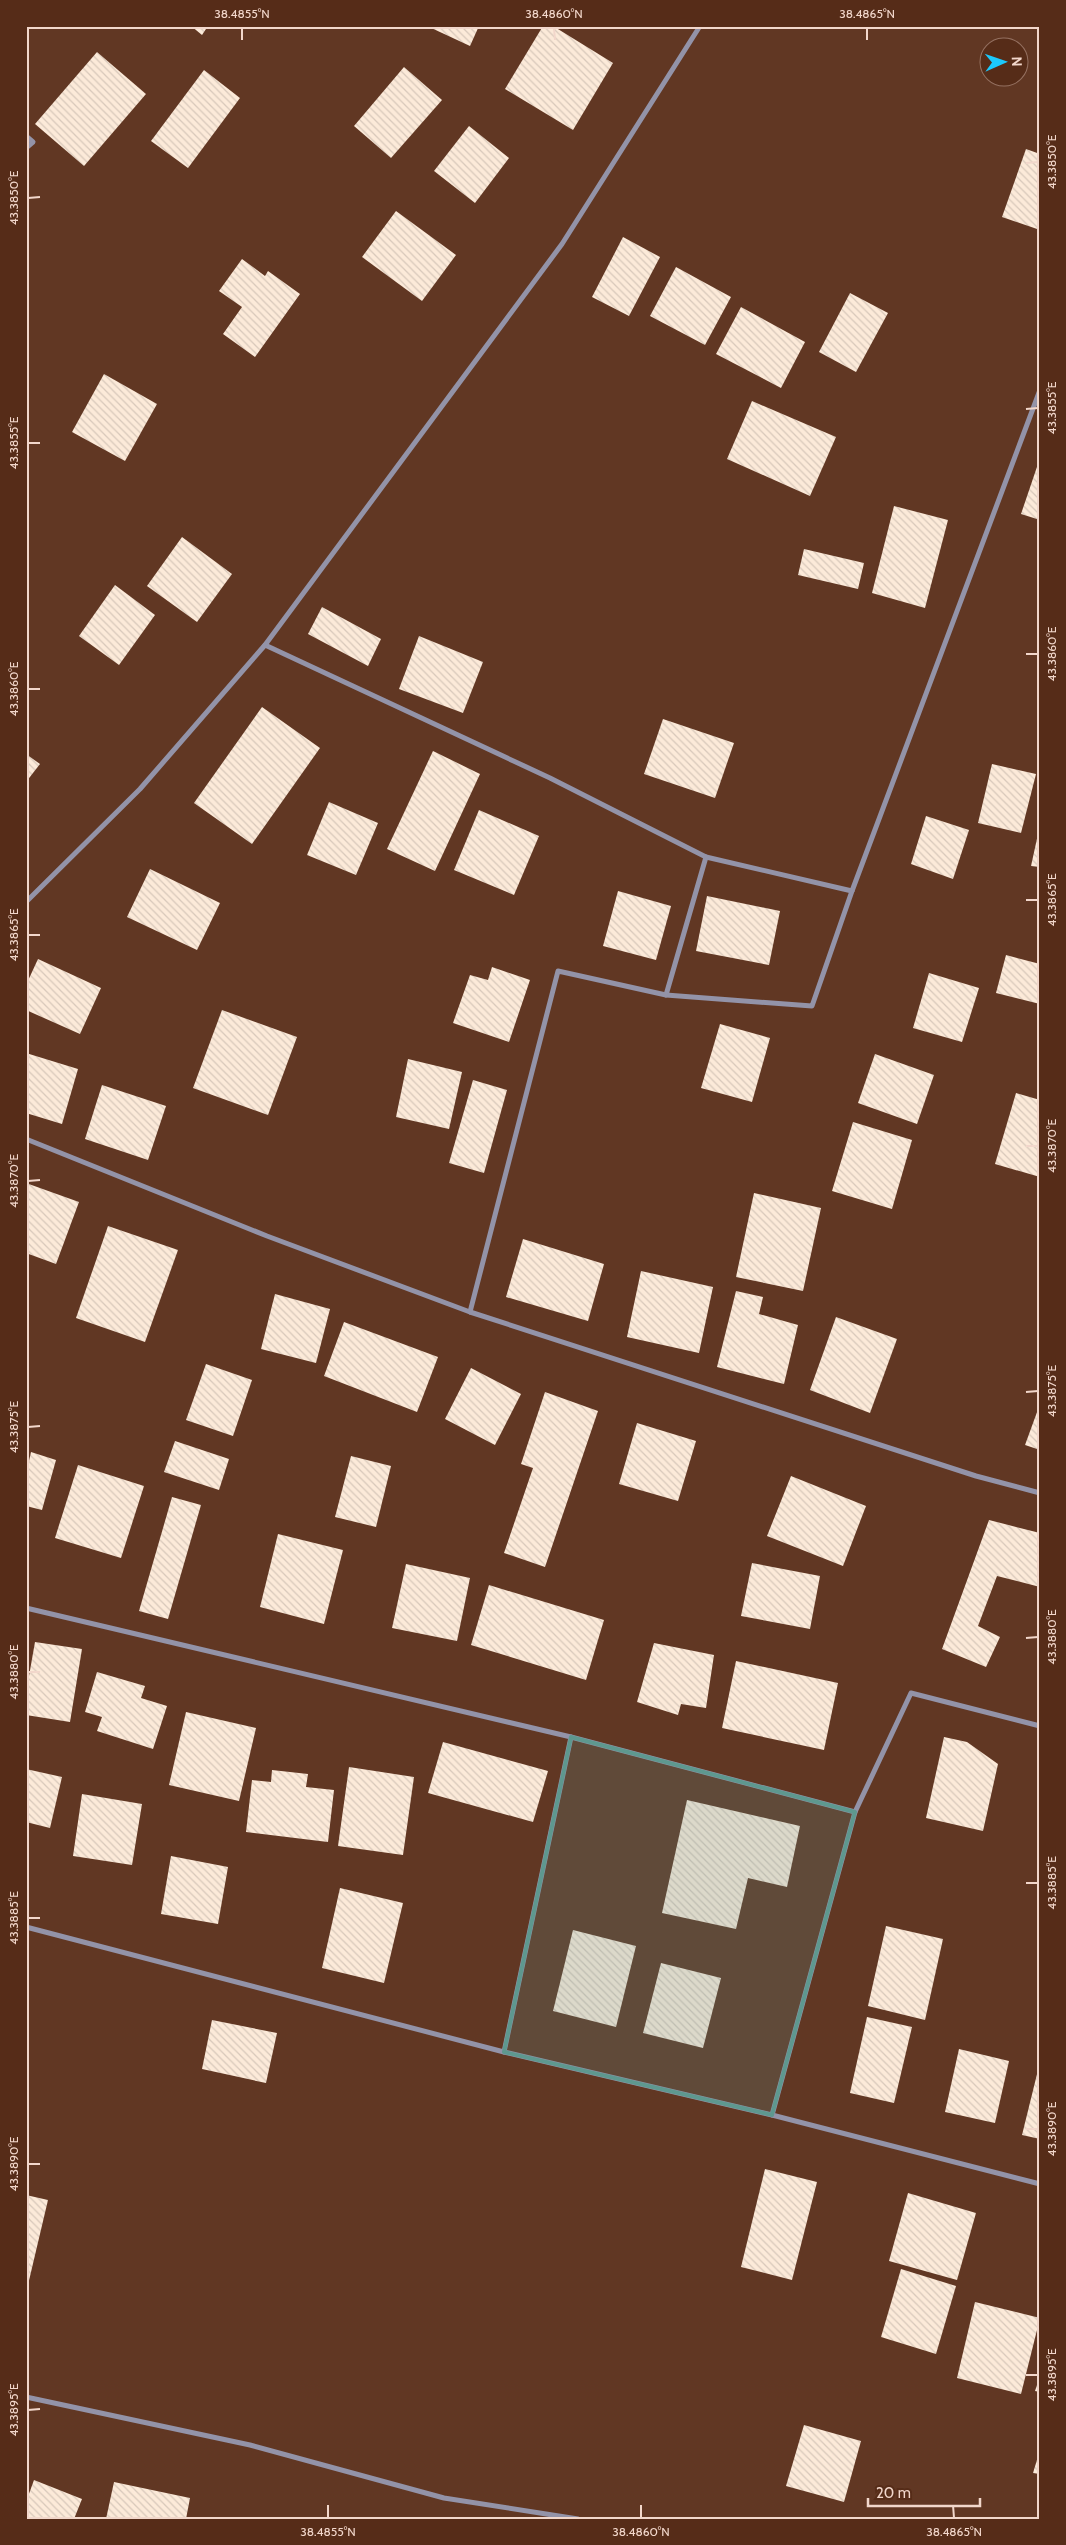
<svg xmlns="http://www.w3.org/2000/svg" width="1066" height="2545" font-family="Cabin,sans-serif">
	<style>
		.building { fill: url(#building-back-hatch) }
		.lines { fill: none; stroke-linecap: round; stroke-linejoin: round }
		.minor { stroke: #9393a8; stroke-width: 5 }
		.marked { fill: #5e988f; fill-opacity: 0.2; stroke: #5e988f; stroke-width: 4; stroke-linejoin: round }
		.ticks { fill: none; stroke: #f2d7cb; stroke-width: 2 }
		.neatline { fill: none; stroke: #f2d7cb; stroke-width: 2 }
		.ticks-label { font-size: 12px; text-anchor: middle; fill: #f2d7cb }
	</style>
	<defs>
		<pattern id="building-back-hatch" width="6" height="6" patternUnits="userSpaceOnUse" patternTransform="scale(1.25)"><rect width="6" height="6" fill="#fcead9"/><path d="M-1 5l2 2M0 0l6 6M5-1l2 2" fill="none" stroke="#d8c8ba"/></pattern>
	</defs>
	<rect width="100%" height="100%" fill="#613723"/>
	<!-- building -->
	<g class="building">
		<polygon points="191,26 208,26 202,35"/>
		<polygon points="427,26 479,26 470,46"/>
		<polygon points="543,26 553,26 613,63 573,130 505,89"/>
		<polygon points="97,52 146,94 84,166 35,124"/>
		<polygon points="404,67 442,100 391,158 354,126"/>
		<polygon points="204,70 240,98 188,168 151,141"/>
		<polygon points="469,126 509,158 475,203 434,171"/>
		<polygon points="1026,149 1040,154 1040,230 1002,217"/>
		<polygon points="396,211 456,255 422,301 362,257"/>
		<polygon points="623,237 660,257 629,316 592,297"/>
		<polygon points="242,259 265,276 268,271 300,294 255,357 223,334 242,307 219,291"/>
		<polygon points="676,267 731,297 705,345 650,316"/>
		<polygon points="850,293 888,313 856,372 819,352"/>
		<polygon points="741,307 805,342 781,388 716,354"/>
		<polygon points="104,374 157,404 125,461 72,432"/>
		<polygon points="752,401 836,437 810,496 727,459"/>
		<polygon points="1040,458 1040,520 1021,514"/>
		<polygon points="894,506 948,520 925,608 872,593"/>
		<polygon points="182,537 232,574 197,622 147,586"/>
		<polygon points="804,549 864,563 858,589 798,575"/>
		<polygon points="115,585 155,615 119,665 79,636"/>
		<polygon points="322,607 381,639 368,666 308,634"/>
		<polygon points="419,636 483,662 463,713 399,689"/>
		<polygon points="262,707 320,748 252,844 194,803"/>
		<polygon points="663,719 734,743 715,798 644,774"/>
		<polygon points="433,751 480,774 435,871 387,849"/>
		<polygon points="26,754 40,764 26,782"/>
		<polygon points="992,764 1036,774 1021,833 978,823"/>
		<polygon points="329,802 378,823 356,875 307,855"/>
		<polygon points="479,810 539,836 514,895 454,870"/>
		<polygon points="926,816 969,830 953,879 911,864"/>
		<polygon points="1040,825 1040,867 1031,866"/>
		<polygon points="150,869 220,903 197,950 127,917"/>
		<polygon points="618,891 671,906 656,960 603,946"/>
		<polygon points="707,896 780,911 769,965 696,951"/>
		<polygon points="1006,955 1040,964 1040,1004 996,993"/>
		<polygon points="38,959 101,988 80,1034 26,1010 26,985"/>
		<polygon points="492,967 530,980 509,1042 453,1023 470,975 488,980"/>
		<polygon points="929,973 979,988 962,1042 913,1028"/>
		<polygon points="222,1010 297,1037 268,1115 193,1088"/>
		<polygon points="720,1024 770,1038 752,1102 701,1088"/>
		<polygon points="26,1053 78,1069 62,1124 26,1113"/>
		<polygon points="875,1054 934,1075 917,1124 858,1103"/>
		<polygon points="408,1059 462,1072 449,1129 396,1117"/>
		<polygon points="473,1080 507,1090 484,1173 449,1163"/>
		<polygon points="102,1085 166,1106 148,1160 85,1139"/>
		<polygon points="1016,1093 1040,1100 1040,1177 995,1164"/>
		<polygon points="853,1122 912,1140 892,1209 832,1191"/>
		<polygon points="26,1183 79,1202 56,1264 26,1253"/>
		<polygon points="754,1193 821,1208 803,1291 736,1277"/>
		<polygon points="108,1226 178,1250 145,1342 76,1318"/>
		<polygon points="523,1239 604,1264 588,1321 506,1297"/>
		<polygon points="641,1271 713,1287 699,1353 627,1337"/>
		<polygon points="736,1291 763,1297 759,1314 798,1325 784,1384 717,1367"/>
		<polygon points="275,1294 330,1309 316,1363 261,1349"/>
		<polygon points="836,1317 897,1339 870,1413 810,1390"/>
		<polygon points="344,1322 438,1357 417,1412 324,1376"/>
		<polygon points="206,1364 252,1380 233,1436 186,1420"/>
		<polygon points="471,1368 521,1394 495,1445 445,1419"/>
		<polygon points="545,1392 598,1411 545,1567 504,1553 533,1468 521,1464"/>
		<polygon points="1040,1404 1040,1450 1025,1445"/>
		<polygon points="637,1423 696,1441 678,1501 619,1484"/>
		<polygon points="175,1441 229,1459 219,1490 164,1472"/>
		<polygon points="31,1452 56,1460 42,1510 26,1506 26,1460 29,1461"/>
		<polygon points="351,1456 391,1466 376,1527 335,1517"/>
		<polygon points="78,1465 144,1486 121,1558 55,1538"/>
		<polygon points="791,1476 866,1506 843,1566 767,1536"/>
		<polygon points="172,1497 201,1505 168,1619 139,1611"/>
		<polygon points="989,1520 1040,1533 1040,1587 997,1576 978,1626 1000,1637 986,1667 942,1649"/>
		<polygon points="278,1534 343,1550 324,1624 260,1607"/>
		<polygon points="752,1563 820,1576 810,1629 741,1616"/>
		<polygon points="406,1564 470,1578 457,1641 392,1628"/>
		<polygon points="489,1585 604,1620 586,1680 471,1645"/>
		<polygon points="35,1642 82,1649 70,1722 26,1715 26,1693"/>
		<polygon points="654,1643 714,1655 706,1708 681,1704 678,1715 637,1702"/>
		<polygon points="736,1661 838,1683 824,1750 722,1728"/>
		<polygon points="97,1672 145,1686 141,1698 167,1706 153,1749 97,1731 102,1717 85,1712"/>
		<polygon points="186,1712 256,1728 239,1801 169,1785"/>
		<polygon points="944,1737 967,1742 998,1764 983,1831 926,1818"/>
		<polygon points="443,1742 548,1771 533,1822 428,1793"/>
		<polygon points="349,1767 414,1777 403,1855 338,1846"/>
		<polygon points="26,1769 62,1777 50,1828 26,1822"/>
		<polygon points="272,1770 308,1774 306,1787 334,1790 328,1842 246,1832 252,1780 271,1782"/>
		<polygon points="82,1794 142,1804 132,1865 73,1856"/>
		<polygon points="687,1800 800,1826 787,1887 748,1878 736,1929 662,1913"/>
		<polygon points="171,1856 228,1867 218,1924 161,1914"/>
		<polygon points="340,1888 403,1903 384,1983 322,1968"/>
		<polygon points="886,1926 943,1939 925,2020 868,2006"/>
		<polygon points="573,1930 636,1946 616,2027 553,2011"/>
		<polygon points="661,1963 721,1978 703,2048 643,2033"/>
		<polygon points="867,2017 912,2027 894,2103 850,2093"/>
		<polygon points="212,2020 277,2033 266,2083 202,2069"/>
		<polygon points="959,2049 1009,2061 995,2123 945,2112"/>
		<polygon points="1040,2062 1040,2139 1022,2135"/>
		<polygon points="765,2169 817,2182 792,2280 741,2267"/>
		<polygon points="908,2193 976,2213 957,2280 889,2261"/>
		<polygon points="26,2195 48,2200 27,2289 26,2289"/>
		<polygon points="901,2269 956,2286 936,2354 881,2337"/>
		<polygon points="975,2302 1040,2318 1021,2394 957,2378"/>
		<polygon points="1040,2376 1040,2392 1035,2391"/>
		<polygon points="804,2425 861,2441 844,2502 786,2486"/>
		<polygon points="1040,2450 1040,2474 1033,2473"/>
		<polygon points="34,2480 82,2499 74,2519 26,2519 26,2502"/>
		<polygon points="114,2482 190,2498 186,2519 106,2519"/>
	</g>
	<g class="lines">
		<!-- minor -->
		<g class="minor">
			<polyline points="26,136 33,142 26,148"/>
			<polyline points="265,645 550,778 706,857 852,891"/>
			<polyline points="706,857 666,995 812,1006 852,891 1040,390"/>
			<polyline points="26,902 140,789 265,645 562,244 700,26"/>
			<polyline points="26,1139 267,1236 470,1312 976,1476 1040,1493"/>
			<polyline points="470,1312 558,971 666,995"/>
			<polyline points="26,1608 571,1737 855,1812"/>
			<polyline points="26,1927 504,2052 772,2115 1040,2184"/>
			<polyline points="504,2052 571,1737"/>
			<polyline points="772,2115 855,1812 911,1693 1040,1726"/>
			<polyline points="26,2397 250,2445 444,2498 578,2519"/>
		</g>
	</g>
	<!-- marked area -->
	<path class="marked" d="M571,1737L855,1812L772,2115L504,2052Z"/>
	<!-- ticks -->
	<path class="ticks" d="M242,28V40M554,28L555,40M867,28V40M1026,163L1038,162M28,198L40,197M1026,409L1038,408M28,443H40M1026,654H1038M28,689H40M1026,900H1038M28,935H40M1026,1146H1038M28,1181L40,1180M1026,1392L1038,1391M28,1427L40,1426M1026,1638L1038,1637M28,1672H40M1026,1883H1038M28,1918H40M1026,2129H1038M28,2164H40M1026,2375H1038M28,2410L40,2409M328,2505V2518M641,2505V2518M953,2505L954,2518"/>
	<!-- border -->
	<rect width="1066" height="2545" fill="none" stroke="#562c18" stroke-width="55"/>
	<!-- north arrow -->
	<g transform="translate(1004 62) rotate(88)"><circle r="24" fill="#562c18" stroke="#947060"/>
	<path d="M0-4L9 19L0 12L-9 19Z" fill="#1cc9fc"/>
	<text y="-8" font-size="14" font-weight="bold" text-anchor="middle" fill="#f2d7cb">N</text>
	</g>
	<!-- scale -->
	<path d="M868 2498v8h112v-8" fill="none" stroke="#f2d7cb" stroke-width="2.5"/>
	<text x="876" y="2498" font-size="15" fill="#f2d7cb" stroke="#562c18" stroke-width="4" paint-order="stroke">20 m</text>
	<rect x="28" y="28" width="1010" height="2490" class="neatline"/>
	<g class="ticks-label">
		<text x="242" y="18">38.4855°N</text>
		<text x="554" y="18">38.4860°N</text>
		<text x="867" y="18">38.4865°N</text>
		<text transform="translate(1052 162) rotate(-90)" y="4">43.3850°E</text>
		<text transform="translate(14 198) rotate(-90)" y="4">43.3850°E</text>
		<text transform="translate(1052 408) rotate(-90)" y="4">43.3855°E</text>
		<text transform="translate(14 443) rotate(-90)" y="4">43.3855°E</text>
		<text transform="translate(1052 654) rotate(-90)" y="4">43.3860°E</text>
		<text transform="translate(14 689) rotate(-90)" y="4">43.3860°E</text>
		<text transform="translate(1052 900) rotate(-90)" y="4">43.3865°E</text>
		<text transform="translate(14 935) rotate(-90)" y="4">43.3865°E</text>
		<text transform="translate(1052 1146) rotate(-90)" y="4">43.3870°E</text>
		<text transform="translate(14 1181) rotate(-90)" y="4">43.3870°E</text>
		<text transform="translate(1052 1391) rotate(-90)" y="4">43.3875°E</text>
		<text transform="translate(14 1427) rotate(-90)" y="4">43.3875°E</text>
		<text transform="translate(1052 1637) rotate(-90)" y="4">43.3880°E</text>
		<text transform="translate(14 1672) rotate(-90)" y="4">43.3880°E</text>
		<text transform="translate(1052 1883) rotate(-90)" y="4">43.3885°E</text>
		<text transform="translate(14 1918) rotate(-90)" y="4">43.3885°E</text>
		<text transform="translate(1052 2129) rotate(-90)" y="4">43.3890°E</text>
		<text transform="translate(14 2164) rotate(-90)" y="4">43.3890°E</text>
		<text transform="translate(1052 2375) rotate(-90)" y="4">43.3895°E</text>
		<text transform="translate(14 2410) rotate(-90)" y="4">43.3895°E</text>
		<text x="328" y="2536">38.4855°N</text>
		<text x="641" y="2536">38.4860°N</text>
		<text x="954" y="2536">38.4865°N</text>
	</g>
</svg>
